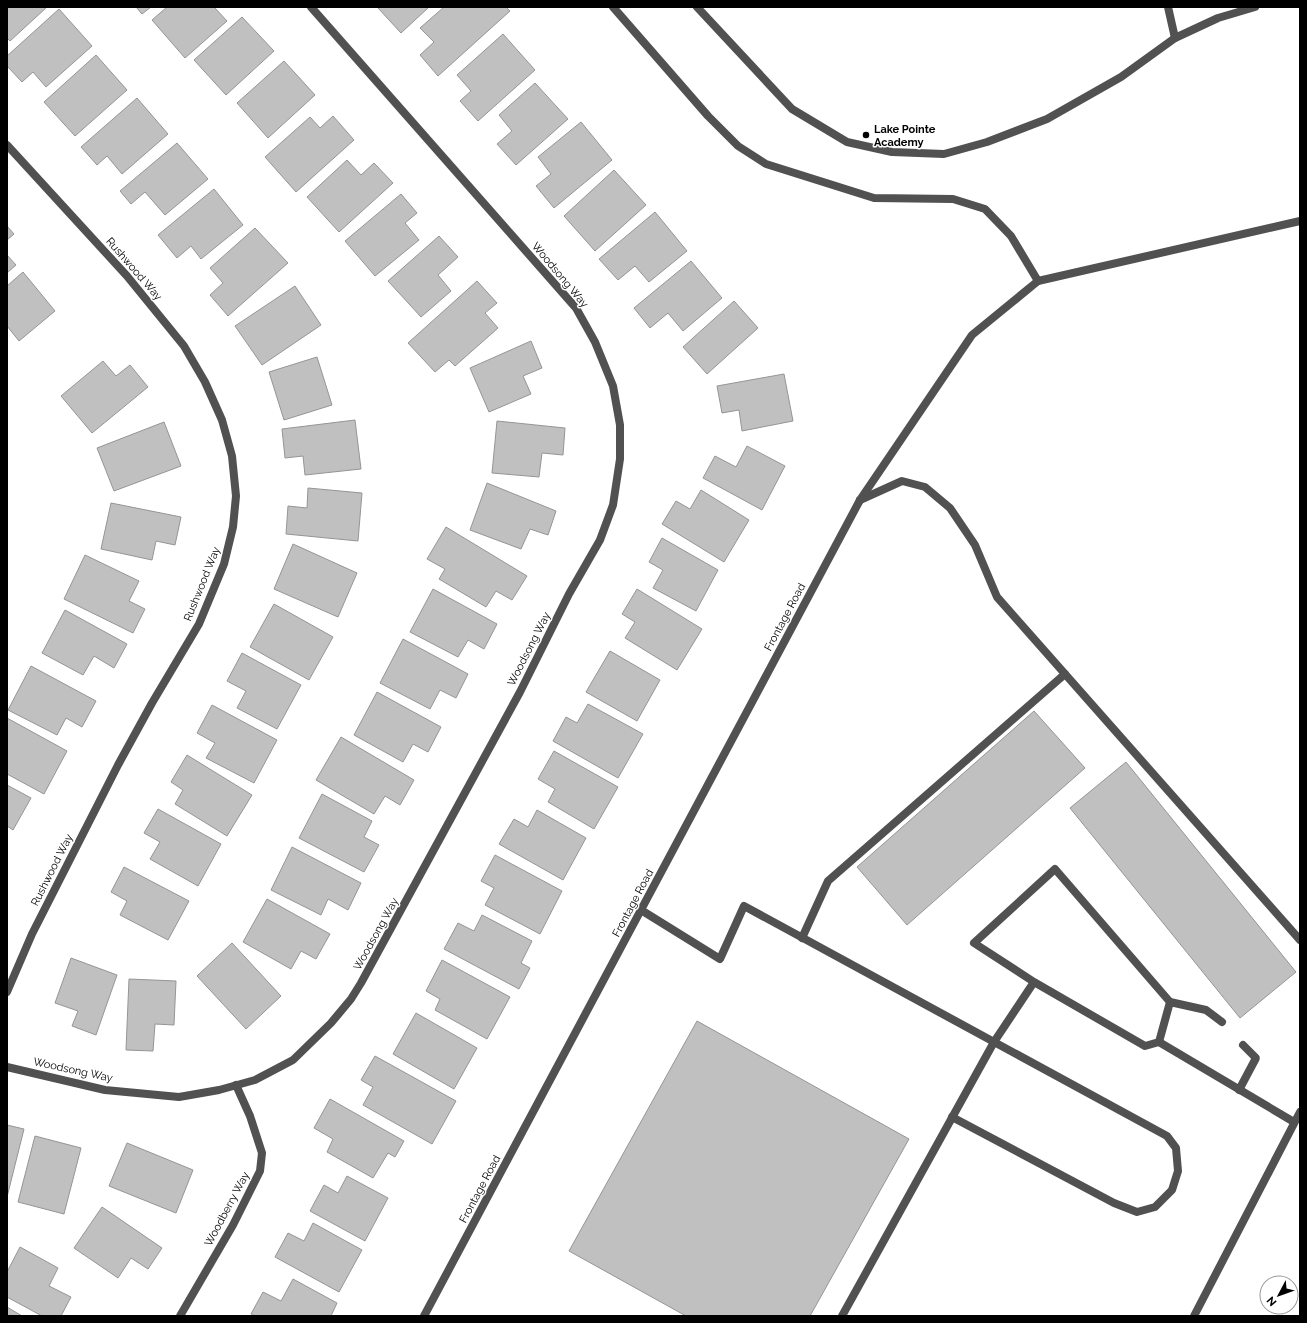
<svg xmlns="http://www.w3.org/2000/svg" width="1307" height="1323" font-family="Raleway,sans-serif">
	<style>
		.building { fill: #c0c0c0; stroke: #959595 }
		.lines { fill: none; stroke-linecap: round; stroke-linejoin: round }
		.service { stroke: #515151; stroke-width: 8 }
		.minor { stroke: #515151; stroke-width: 8 }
		.poi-dot { fill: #000; stroke: #fff; stroke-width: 1.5 }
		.labels { text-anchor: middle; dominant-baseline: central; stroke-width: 3; stroke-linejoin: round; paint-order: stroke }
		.poi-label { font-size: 11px; font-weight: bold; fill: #000; stroke: #fff; text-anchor: start }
		.street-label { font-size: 11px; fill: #000; stroke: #fff }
	</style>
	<rect width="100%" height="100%" fill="#fff"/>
	<!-- building -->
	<g class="building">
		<polygon points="7,7 47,7 10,41 7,38"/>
		<polygon points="136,7 151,7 142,14"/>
		<polygon points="167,7 214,7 227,21 185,58 152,20"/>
		<polygon points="380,7 429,7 401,33 378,8"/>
		<polygon points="444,7 506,7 510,11 438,76 420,55 434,42 420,28"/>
		<polygon points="59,9 92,46 46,87 33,72 22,82 7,66 7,56"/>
		<polygon points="242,17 274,51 226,95 194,60"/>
		<polygon points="503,34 535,70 478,121 460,101 471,91 457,75"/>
		<polygon points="96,55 127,90 75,136 44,102"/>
		<polygon points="284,61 315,95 268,138 237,103"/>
		<polygon points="535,83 568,119 516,165 497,144 512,131 499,115"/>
		<polygon points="137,98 168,134 122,174 107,156 97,165 81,147"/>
		<polygon points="333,116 354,140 296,192 265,157 310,117 320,128"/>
		<polygon points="581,122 612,160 554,208 536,186 551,174 538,157"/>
		<polygon points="177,143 208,179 165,215 145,192 131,204 120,191"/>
		<polygon points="347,160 361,175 374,163 393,183 339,232 307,197"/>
		<polygon points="614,170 646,205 595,251 564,216"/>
		<polygon points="214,189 243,225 201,259 191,246 177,258 158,235"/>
		<polygon points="401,194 417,213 405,223 419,240 375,276 345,241"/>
		<polygon points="655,212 687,251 649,282 635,266 618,280 599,259"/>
		<polygon points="7,226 14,234 7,240"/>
		<polygon points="255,228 288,263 228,316 210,295 223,283 210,268"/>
		<polygon points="439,236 458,257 438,275 451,291 421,317 388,281"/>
		<polygon points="7,255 16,265 7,273"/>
		<polygon points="691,261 722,298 683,331 668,313 650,328 634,308"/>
		<polygon points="23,272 55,311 19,341 7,326 7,286"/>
		<polygon points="477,281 497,303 485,313 498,328 455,366 449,360 435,372 408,343"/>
		<polygon points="295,286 321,325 262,365 235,326"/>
		<polygon points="734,301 758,328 707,374 683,347"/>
		<polygon points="531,341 542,368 523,376 531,394 489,412 470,368"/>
		<polygon points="317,357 332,405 284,420 269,372"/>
		<polygon points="103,361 116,376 130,365 148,387 92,433 61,396"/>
		<polygon points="784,374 793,421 742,431 739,410 722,413 717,386"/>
		<polygon points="355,420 361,469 305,475 303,456 285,458 282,429"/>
		<polygon points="497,421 565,428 563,455 542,453 539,477 492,473"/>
		<polygon points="164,422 181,466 114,491 97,448"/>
		<polygon points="747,446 785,466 762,510 703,478 715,456 736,467"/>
		<polygon points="487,483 556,511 548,535 530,529 521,549 470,530"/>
		<polygon points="308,488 362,493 358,541 286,534 288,506 307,508"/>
		<polygon points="701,490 749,520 724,562 662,524 676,501 690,509"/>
		<polygon points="111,503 181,517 175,545 156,541 152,560 101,549"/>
		<polygon points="446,527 527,576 512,600 496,591 486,607 439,579 445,569 427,559"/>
		<polygon points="662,538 718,570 696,611 653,588 663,570 649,562"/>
		<polygon points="293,544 357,573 338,617 274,589"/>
		<polygon points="85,555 139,581 129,601 145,609 133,633 64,599"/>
		<polygon points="433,589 497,624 484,649 468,640 458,657 410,632"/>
		<polygon points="637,589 702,629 677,670 625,638 635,622 622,614"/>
		<polygon points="274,604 333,637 309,680 250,647"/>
		<polygon points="65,610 127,644 114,668 94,656 83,675 42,653"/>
		<polygon points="403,639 468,674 456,698 440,690 430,709 380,683"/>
		<polygon points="610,651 660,680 637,721 586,692"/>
		<polygon points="242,653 301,685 277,729 237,708 246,691 227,681"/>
		<polygon points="31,666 96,701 82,727 66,718 57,735 8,710"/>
		<polygon points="377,692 441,727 428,752 413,744 403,762 354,735"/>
		<polygon points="588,704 643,734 618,778 553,741 566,717 577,723"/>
		<polygon points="212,705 277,740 254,783 206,758 215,743 197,733"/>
		<polygon points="1034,711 1085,768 907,925 857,867"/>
		<polygon points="7,718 67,751 44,794 7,774"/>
		<polygon points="341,737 414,780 400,805 385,796 374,814 316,780"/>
		<polygon points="554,751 618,787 594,829 548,802 555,789 538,779"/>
		<polygon points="187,755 252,795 227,836 175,804 183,790 171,782"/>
		<polygon points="1126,762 1296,972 1240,1018 1070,808"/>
		<polygon points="7,785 31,798 13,830 7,826"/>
		<polygon points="322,794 372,821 364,837 379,845 364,872 299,838"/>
		<polygon points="158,809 221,844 198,886 150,859 160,842 144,833"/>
		<polygon points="537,810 586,838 563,880 499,844 514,819 528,827"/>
		<polygon points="292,847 361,883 348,910 328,899 321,915 271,890"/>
		<polygon points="495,855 562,891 540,934 485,905 494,888 481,881"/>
		<polygon points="124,867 189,901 168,940 120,915 127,901 111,892"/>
		<polygon points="267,899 330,934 316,959 301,951 291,969 243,942"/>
		<polygon points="482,915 532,941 521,963 530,968 519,989 444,949 458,923 474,931"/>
		<polygon points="232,943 281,996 246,1029 197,976"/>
		<polygon points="71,958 117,975 96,1035 72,1026 78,1011 55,1003"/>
		<polygon points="442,960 510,997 487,1039 435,1010 440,999 426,991"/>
		<polygon points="129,979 176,981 174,1025 155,1024 153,1051 126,1050"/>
		<polygon points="416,1013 477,1048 454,1089 393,1054"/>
		<polygon points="697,1021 909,1139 810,1316 686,1316 569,1251"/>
		<polygon points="375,1056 456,1101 432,1144 363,1105 373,1087 361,1080"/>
		<polygon points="330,1099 404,1141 395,1157 388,1153 373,1178 327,1152 333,1139 314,1128"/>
		<polygon points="7,1125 24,1129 7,1197"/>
		<polygon points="35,1136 81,1148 64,1214 18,1202"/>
		<polygon points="127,1143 193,1170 176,1213 109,1186"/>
		<polygon points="347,1176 388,1198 365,1241 310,1211 324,1185 338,1193"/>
		<polygon points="102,1207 162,1248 148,1269 131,1258 118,1278 74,1248"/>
		<polygon points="313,1223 362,1250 339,1292 275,1257 288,1233 304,1241"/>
		<polygon points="20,1247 58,1268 49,1286 71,1297 61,1316 42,1316 7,1297 7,1272"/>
		<polygon points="293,1279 337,1303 331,1316 255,1316 251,1314 263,1292 281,1301"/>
		<polygon points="7,1307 22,1316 7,1316"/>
	</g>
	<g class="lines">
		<!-- service -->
		<g class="service">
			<polyline points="613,7 708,116 738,146 766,164 874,198 953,199 985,209 1011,236 1038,281"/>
			<polyline points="697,7 792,109 847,142 892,152 944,154 987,142 1047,119 1121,77 1175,38 1218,18 1255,7"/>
			<polyline points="1168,7 1175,38"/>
			<polyline points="860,500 902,481 925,487 950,508 975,545 997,597 1300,940"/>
			<polyline points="641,910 720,959 744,906 1167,1136 1176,1148 1178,1171 1172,1190 1155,1207 1137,1212 1114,1203 952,1117"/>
			<polyline points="802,938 828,881 1065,674"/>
			<polyline points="1170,1002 1206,1010 1222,1022"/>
			<polyline points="1159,1042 1294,1122"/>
			<polyline points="1239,1090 1256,1058 1243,1045"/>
			<polyline points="842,1316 994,1042 1034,982 974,943 1055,869 1170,1002 1159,1042 1145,1046 1034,982"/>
			<polyline points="1194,1316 1300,1112"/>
		</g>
		<!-- minor -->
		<g class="minor">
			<polyline points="7,145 127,276 184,346 205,382 222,420 232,456 236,496 233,527 224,564 199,624 152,703 118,765 32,934 7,992"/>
			<polyline points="7,1067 105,1090 179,1097 219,1090 255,1080 293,1060 331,1023 351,999 361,983 520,692 569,594 600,540 613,505 620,459 620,425 613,386 595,342 576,308 311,7"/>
			<polyline points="180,1316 233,1225 260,1171 262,1153 250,1116 236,1085"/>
			<polyline points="424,1316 860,500 972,335 1038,281 1300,221"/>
		</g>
	</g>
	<!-- markers -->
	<circle class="poi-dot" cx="866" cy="135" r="4"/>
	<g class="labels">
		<!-- poi labels -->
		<g class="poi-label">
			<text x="874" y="129">Lake Pointe<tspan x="874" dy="13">Academy</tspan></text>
		</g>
		<!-- street labels -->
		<g class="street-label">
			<text transform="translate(134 269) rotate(49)">Rushwood Way</text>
			<text transform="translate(560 275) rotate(50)">Woodsong Way</text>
			<text transform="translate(202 584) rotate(-68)">Rushwood Way</text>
			<text transform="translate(785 617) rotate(-62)">Frontage Road</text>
			<text transform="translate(529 649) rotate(-63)">Woodsong Way</text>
			<text transform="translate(52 870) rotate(-63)">Rushwood Way</text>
			<text transform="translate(633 903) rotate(-62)">Frontage Road</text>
			<text transform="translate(376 934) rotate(-61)">Woodsong Way</text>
			<text transform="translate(73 1070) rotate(12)">Woodsong Way</text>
			<text transform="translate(480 1189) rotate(-62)">Frontage Road</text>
			<text transform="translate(227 1209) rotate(-62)">Woodberry Way</text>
		</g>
	</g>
	<!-- border -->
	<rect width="1307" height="1323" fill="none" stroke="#000000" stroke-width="16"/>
	<!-- north arrow -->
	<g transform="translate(1279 1295) rotate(229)"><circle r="19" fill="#ffffff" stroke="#999999"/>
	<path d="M0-3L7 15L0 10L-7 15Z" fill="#000000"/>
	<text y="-6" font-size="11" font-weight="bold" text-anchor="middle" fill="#000000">N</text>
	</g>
</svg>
